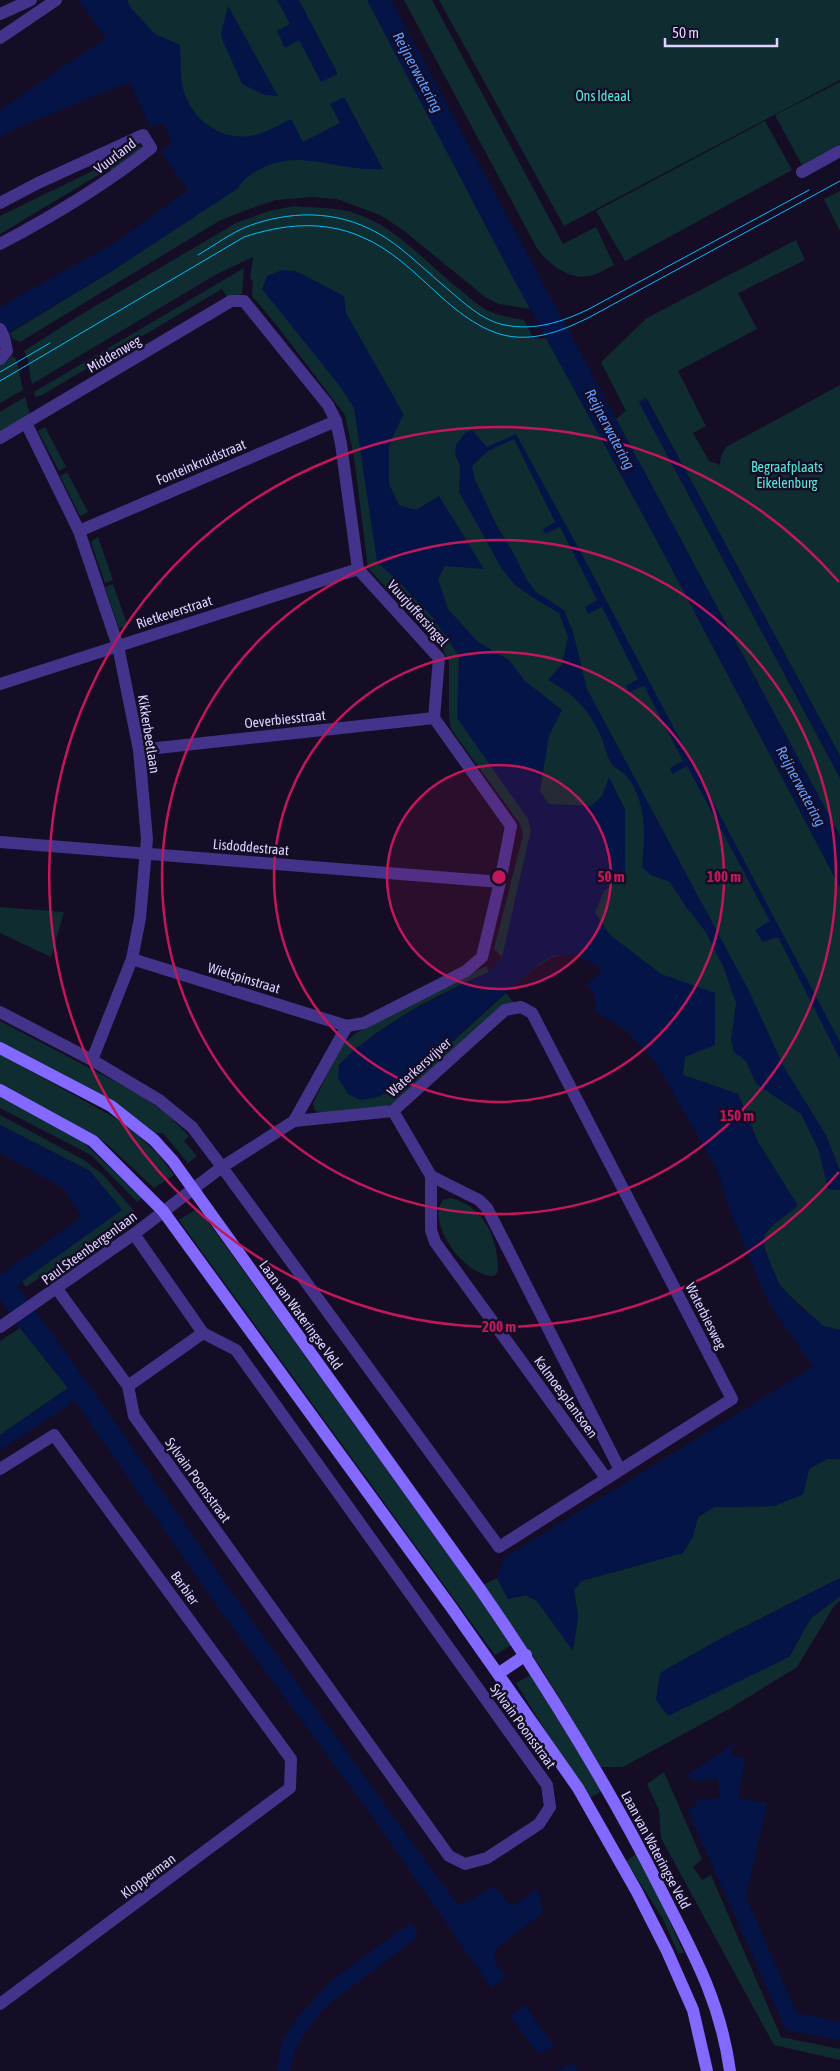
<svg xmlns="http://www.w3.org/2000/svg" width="840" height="2071" font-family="'Asap Condensed',sans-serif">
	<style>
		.green { fill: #0f2d31 }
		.water { fill: #051447 }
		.pier { fill: #150d26 }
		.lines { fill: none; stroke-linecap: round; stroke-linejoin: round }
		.street { stroke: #43338a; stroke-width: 12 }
		.secondary { stroke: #8369ff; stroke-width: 12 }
		.tram { stroke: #00bffd; stroke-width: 1 }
		.ring { fill: none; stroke: #c2185b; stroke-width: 2.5 }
		.labels { text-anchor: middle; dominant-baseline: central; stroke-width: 5; stroke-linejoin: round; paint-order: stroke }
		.park-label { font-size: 14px; fill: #53eada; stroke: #150d26 }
		.street-label { font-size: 14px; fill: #ded2ff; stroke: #150d26 }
		.water-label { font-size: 15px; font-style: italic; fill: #609eff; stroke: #150d26 }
		.centre { fill: #c2185b; stroke: #150d26; stroke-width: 2.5 }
		.ring-label { font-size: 15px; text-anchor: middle; font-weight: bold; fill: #c2185b; stroke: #150d26; stroke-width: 5; stroke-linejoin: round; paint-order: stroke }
	</style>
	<rect width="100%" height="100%" fill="#150d26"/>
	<!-- green -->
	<g class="green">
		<polygon points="119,0 371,0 530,309 499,304 485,297 403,230 380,215 337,199 312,197 276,200 249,209 219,221 20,342 12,338 10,333 112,271 238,188"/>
		<path d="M404,0H432L563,244L596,227L614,265C607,268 600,273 593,275C571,282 550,265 538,250Z"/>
		<polygon points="439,0 840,0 840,80 564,226"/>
		<polygon points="840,82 840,144 802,165 775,115"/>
		<polygon points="765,121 792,170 625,261 596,211"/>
		<polygon points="139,146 142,147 142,150 112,171 108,169 0,234 0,216 109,163 107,158"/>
		<polygon points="840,191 840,231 824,199"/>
		<path d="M294,206C313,208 333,207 351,212C395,225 425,262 459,289C469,297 479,307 491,312C501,316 513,318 524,320L534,339L546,338L647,522L840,887V1330L823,1326L778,1285L760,1235L796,1203L758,1142L738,1094L683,1075L603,970C569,945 553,952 523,978L494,949L523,835L520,824L451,729L449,718V662L443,650L368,568L354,457L345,415L275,323L252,296L253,280L250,279L253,257L217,274L32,384C28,370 31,365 24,351L77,317L236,223L269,211Z"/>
		<polygon points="796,240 805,260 738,293 757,329 678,371 706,426 693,433 709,461 720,465 721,456 726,447 840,385 840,756 647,399 639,402 840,778 840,836 616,419 626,411 601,362 647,318"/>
		<polygon points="244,268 242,294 227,297 222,289 42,395 35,397 34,392"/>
		<polygon points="12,356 16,359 23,390 0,403 0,365 9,359"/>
		<polygon points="25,397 30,414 0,432 0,412"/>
		<polygon points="45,427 66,467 59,471 38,431"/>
		<polygon points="67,472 88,512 80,516 60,476"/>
		<polygon points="98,537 113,580 105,583 91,542"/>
		<polygon points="113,584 128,627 119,628 105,587"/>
		<polygon points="0,907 64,912 51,957 0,933"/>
		<path d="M486,966L489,972C436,995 380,1024 339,1065L404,1086L506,993L514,1003L396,1102L381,1108L319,1113L314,1109L313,1103L341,1046L356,1033Z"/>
		<polygon points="0,1021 137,1093 166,1113 189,1136 184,1141 197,1156 188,1163 163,1133 152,1133 0,1043"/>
		<polygon points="0,1054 126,1124 158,1154 174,1175 154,1188 106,1143 0,1084"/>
		<polygon points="0,1096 80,1139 142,1198 137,1202 91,1155 0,1108"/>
		<polygon points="0,1115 84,1160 103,1175 135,1212 26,1287 22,1281 121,1209 90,1171 0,1125"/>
		<path d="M451,1198C485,1207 498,1239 498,1272L494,1276C467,1278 425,1224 443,1200Z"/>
		<polygon points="198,1208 474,1590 513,1644 495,1655 179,1220"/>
		<polygon points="20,1328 68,1388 0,1435 0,1341"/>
		<polygon points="827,1459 840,1459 840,1578 722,1638 661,1673 789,1657 811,1618 840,1596 840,1601 834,1606 797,1667 729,1709 623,1767 601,1767 543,1671 483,1585 497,1578 508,1599 526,1595 537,1601 573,1650 578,1616 574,1590 581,1581 683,1553 693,1536 698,1517 714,1507 774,1506 803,1494 809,1469"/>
		<polygon points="533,1674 604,1790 588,1799 516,1683"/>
		<polygon points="664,1772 702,1859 693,1867 702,1880 711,1875 781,2037 840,2049 840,2060 774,2045 661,1838 659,1810 647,1784"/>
		<polygon points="638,1853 684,1953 678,1953 663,1919 626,1861"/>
	</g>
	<!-- water -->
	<g class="water">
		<path d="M79,0H127L131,8L155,34L180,45C181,57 180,71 182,83C188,119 223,145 259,134C270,130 281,124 291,119L303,142L340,123L330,104L344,97L383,169C352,171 327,161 299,160C278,159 249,170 238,188L112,271L0,338V307L118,241L188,190L161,152L172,142L163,123L151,127L129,82L16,128L0,137V110L106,38Z"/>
		<polygon points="277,0 299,0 338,74 321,82 299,40 285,48 277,31 290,24"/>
		<polygon points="367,0 391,0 840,836 840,887 647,522 512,276"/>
		<polygon points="228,6 278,96 265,95 242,84 222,39 221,34"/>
		<polygon points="282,270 296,271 344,296 346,313 404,415 402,417 389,446 389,484 399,505 416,510 439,496 484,569 445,566 438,579 448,609 478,642 509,660 525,681 562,710 549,736 540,791 549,804 591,806 602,796 609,777 625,809 625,877 604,891 595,912 609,934 661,974 715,993 715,1045 685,1057 683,1075 738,1094 758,1142 798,1206 774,1224 765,1234 764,1249 780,1285 802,1309 814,1317 823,1326 840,1330 840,1459 826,1459 809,1469 803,1494 774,1506 714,1507 698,1517 693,1536 683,1553 581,1581 574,1590 578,1616 573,1651 537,1601 526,1595 508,1599 497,1578 505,1557 813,1367 767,1300 731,1213 718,1171 655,1061 623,1028 596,1012 595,996 587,984 603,970 580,956 555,955 540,963 490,1006 404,1086 377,1097 360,1100 348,1094 338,1078 339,1065 356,1048 401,1017 464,983 489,972 502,957 531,830 528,819 457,718 459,656 433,618 402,585 377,562 354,408 339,385 262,289 267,276"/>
		<polygon points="646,398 840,756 840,778 639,402"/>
		<path d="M472,430L487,447L516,434L585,560L840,1042V1059L778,937L763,942L755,930L770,921L687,766L672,774L670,768L683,761L644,686L629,692L626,686L638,679L602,607L588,614L585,607L597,600L560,527L545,534L543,529L555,522L514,439L488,451L472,466L475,480L497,526L513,552L527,580L536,592L564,610L573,632L587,689L749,991L784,1067L826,1135L840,1170V1190L828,1189L819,1151L801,1114L756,1084L746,1061L734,1052L731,1040L736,1003L723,966L705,931L686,907L670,882L651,875L642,867C645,838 647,802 628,778C624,772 615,769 611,763C606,754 604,743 600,734C586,706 574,695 548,680L562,664L568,637L559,613L535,599L515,585L502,569L459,492L460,465L455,455L456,445L465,433Z"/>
		<path d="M0,1125L90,1171L122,1210L17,1285L97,1396L235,1597L453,1899L458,1903C473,1905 481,1890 495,1887L509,1904L513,1906L538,1889L543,1912L497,1948L494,1956L496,1963L552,2043L562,2052L579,2071H552L524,2035L367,1809L217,1606L75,1401L0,1450V1435L68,1388L20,1328L0,1299V1275L82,1217L63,1188L0,1153Z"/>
		<polygon points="840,1578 840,1596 811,1618 789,1657 668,1716 656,1700 660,1673 722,1638"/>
		<polygon points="733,1744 731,1756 745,1758 738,1798 767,1803 746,1897 797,2013 840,2022 840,2040 786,2030 687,1809 697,1808 696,1800 720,1798 718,1778 693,1781 693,1777 683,1778"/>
		<polygon points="409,1924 413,1926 419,1936 325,2007 303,2036 295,2050 290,2071 277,2071 282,2042 298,2017 331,1981"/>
	</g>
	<!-- pier -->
	<g class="pier">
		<polygon points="508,1976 528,2003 509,2017 489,1989"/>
		<polygon points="557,2044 574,2062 557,2071 548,2071 537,2055"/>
	</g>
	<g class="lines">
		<!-- street -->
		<g class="street">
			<polyline points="0,14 31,0"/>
			<polyline points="0,38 56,0"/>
			<polyline points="802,172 840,151"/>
			<path d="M0,203L38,183L143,135L151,148C104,186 53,216 0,244"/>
			<polyline points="0,329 4,337 7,351 0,359"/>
			<polyline points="26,423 79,531 118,646 139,750 147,839 140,918 132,959 92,1060"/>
			<polyline points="0,438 231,301 244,301 328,405 336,421 341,444 358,569 439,658 434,718 511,826 500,882 482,957 466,971 364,1023 347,1026 294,1121"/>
			<polyline points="79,531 336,421"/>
			<polyline points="0,684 358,569"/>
			<polyline points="139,750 434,718"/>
			<polyline points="0,842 500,882"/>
			<polyline points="132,959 347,1026"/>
			<polyline points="0,1012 92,1060 159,1100 192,1127 222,1167 499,1547 732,1399 532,1013 521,1007 505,1010 393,1111 294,1121 222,1167 134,1234 0,1327"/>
			<polyline points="393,1111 431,1176 431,1230 435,1242 606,1478"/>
			<polyline points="431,1176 479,1200 487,1208 620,1470"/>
			<polyline points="57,1289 128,1386 134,1416 449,1856 465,1864 487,1858 539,1824 550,1807 547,1785 236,1350 203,1333 134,1234"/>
			<polyline points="128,1386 203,1333"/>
			<polyline points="0,1469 54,1435 291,1759 290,1788 0,2004"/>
		</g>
		<!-- secondary -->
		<g class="secondary">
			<path d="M0,1048L111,1106L154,1140L173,1161L480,1589C546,1685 608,1785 660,1888C692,1951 720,1999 730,2071"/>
			<polyline points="0,1090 93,1141 163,1211 451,1607 578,1788 637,1892 667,1951 693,2010 707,2071"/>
			<polyline points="499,1673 526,1655"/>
		</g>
		<!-- tram -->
		<g class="tram">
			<path d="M198,255C215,245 232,232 251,225C298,209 344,211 386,238C407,252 425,270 444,286C462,301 482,321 505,325C535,331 562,322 589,309L809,190"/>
			<polyline points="0,372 50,343"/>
			<path d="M0,381L244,237C283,224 324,220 362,237C391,249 415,273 438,294C459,313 486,335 516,337C542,339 565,329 588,318L840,181"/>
		</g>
	</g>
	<!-- distance rings -->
	<circle cx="499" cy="877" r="112" fill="#c2185b" fill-opacity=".12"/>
	<g class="ring">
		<circle cx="499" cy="877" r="112"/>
		<circle cx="499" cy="877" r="225"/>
		<circle cx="499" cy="877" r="337"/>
		<path d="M839 1172A450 450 0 1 1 839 582"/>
	</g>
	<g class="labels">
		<!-- park labels -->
		<g class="park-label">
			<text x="603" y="96">Ons Ideaal</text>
			<text x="787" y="467">Begraafplaats<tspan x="787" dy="16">Eikelenburg</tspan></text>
		</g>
		<!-- street labels -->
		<g class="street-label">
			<text transform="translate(115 156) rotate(-37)">Vuurland</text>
			<text transform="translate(114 354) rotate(-30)">Middenweg</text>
			<text transform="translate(201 462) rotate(-23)">Fonteinkruidstraat</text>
			<text transform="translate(174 612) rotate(-18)">Rietkeverstraat</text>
			<text transform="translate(418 613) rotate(48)">Vuurjuffersingel</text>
			<text transform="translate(285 719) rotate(-6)">Oeverbiesstraat</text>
			<text transform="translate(149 734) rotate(81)">Kikkerbeetlaan</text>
			<text transform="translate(251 847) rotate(5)">Lisdoddestraat</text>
			<text transform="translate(244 978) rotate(17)">Wielspinstraat</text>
			<text transform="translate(419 1067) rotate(-42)">Waterkersvijver</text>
			<text transform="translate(89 1248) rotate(-36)">Paul Steenbergenlaan</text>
			<text transform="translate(301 1315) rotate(54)">Laan van Wateringse Veld</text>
			<text transform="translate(706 1316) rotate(63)">Waterbiesweg</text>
			<text transform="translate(566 1397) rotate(54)">Kalmoesplantsoen</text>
			<text transform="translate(198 1480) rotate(54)">Sylvain Poonsstraat</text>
			<text transform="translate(185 1588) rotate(54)">Barbier</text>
			<text transform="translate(523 1726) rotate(54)">Sylvain Poonsstraat</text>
			<text transform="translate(656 1850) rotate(62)">Laan van Wateringse Veld</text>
			<text transform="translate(148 1876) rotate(-37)">Klopperman</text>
		</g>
		<!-- water labels -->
		<g class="water-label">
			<text transform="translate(418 72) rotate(62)">Reijnerwatering</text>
			<text transform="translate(610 429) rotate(62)">Reijnerwatering</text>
			<text transform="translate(801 786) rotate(62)">Reijnerwatering</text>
		</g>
	</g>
	<circle cx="499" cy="877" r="8" class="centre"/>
	<g class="ring-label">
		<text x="611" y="882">50 m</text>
		<text x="724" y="882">100 m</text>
		<text x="737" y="1121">150 m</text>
		<text x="499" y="1332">200 m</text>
	</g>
	<!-- scale -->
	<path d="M665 38v8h112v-8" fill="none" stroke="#ded2ff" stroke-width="2.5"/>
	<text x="672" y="38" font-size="15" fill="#ded2ff" stroke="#150d26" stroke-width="4" paint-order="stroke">50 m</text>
</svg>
